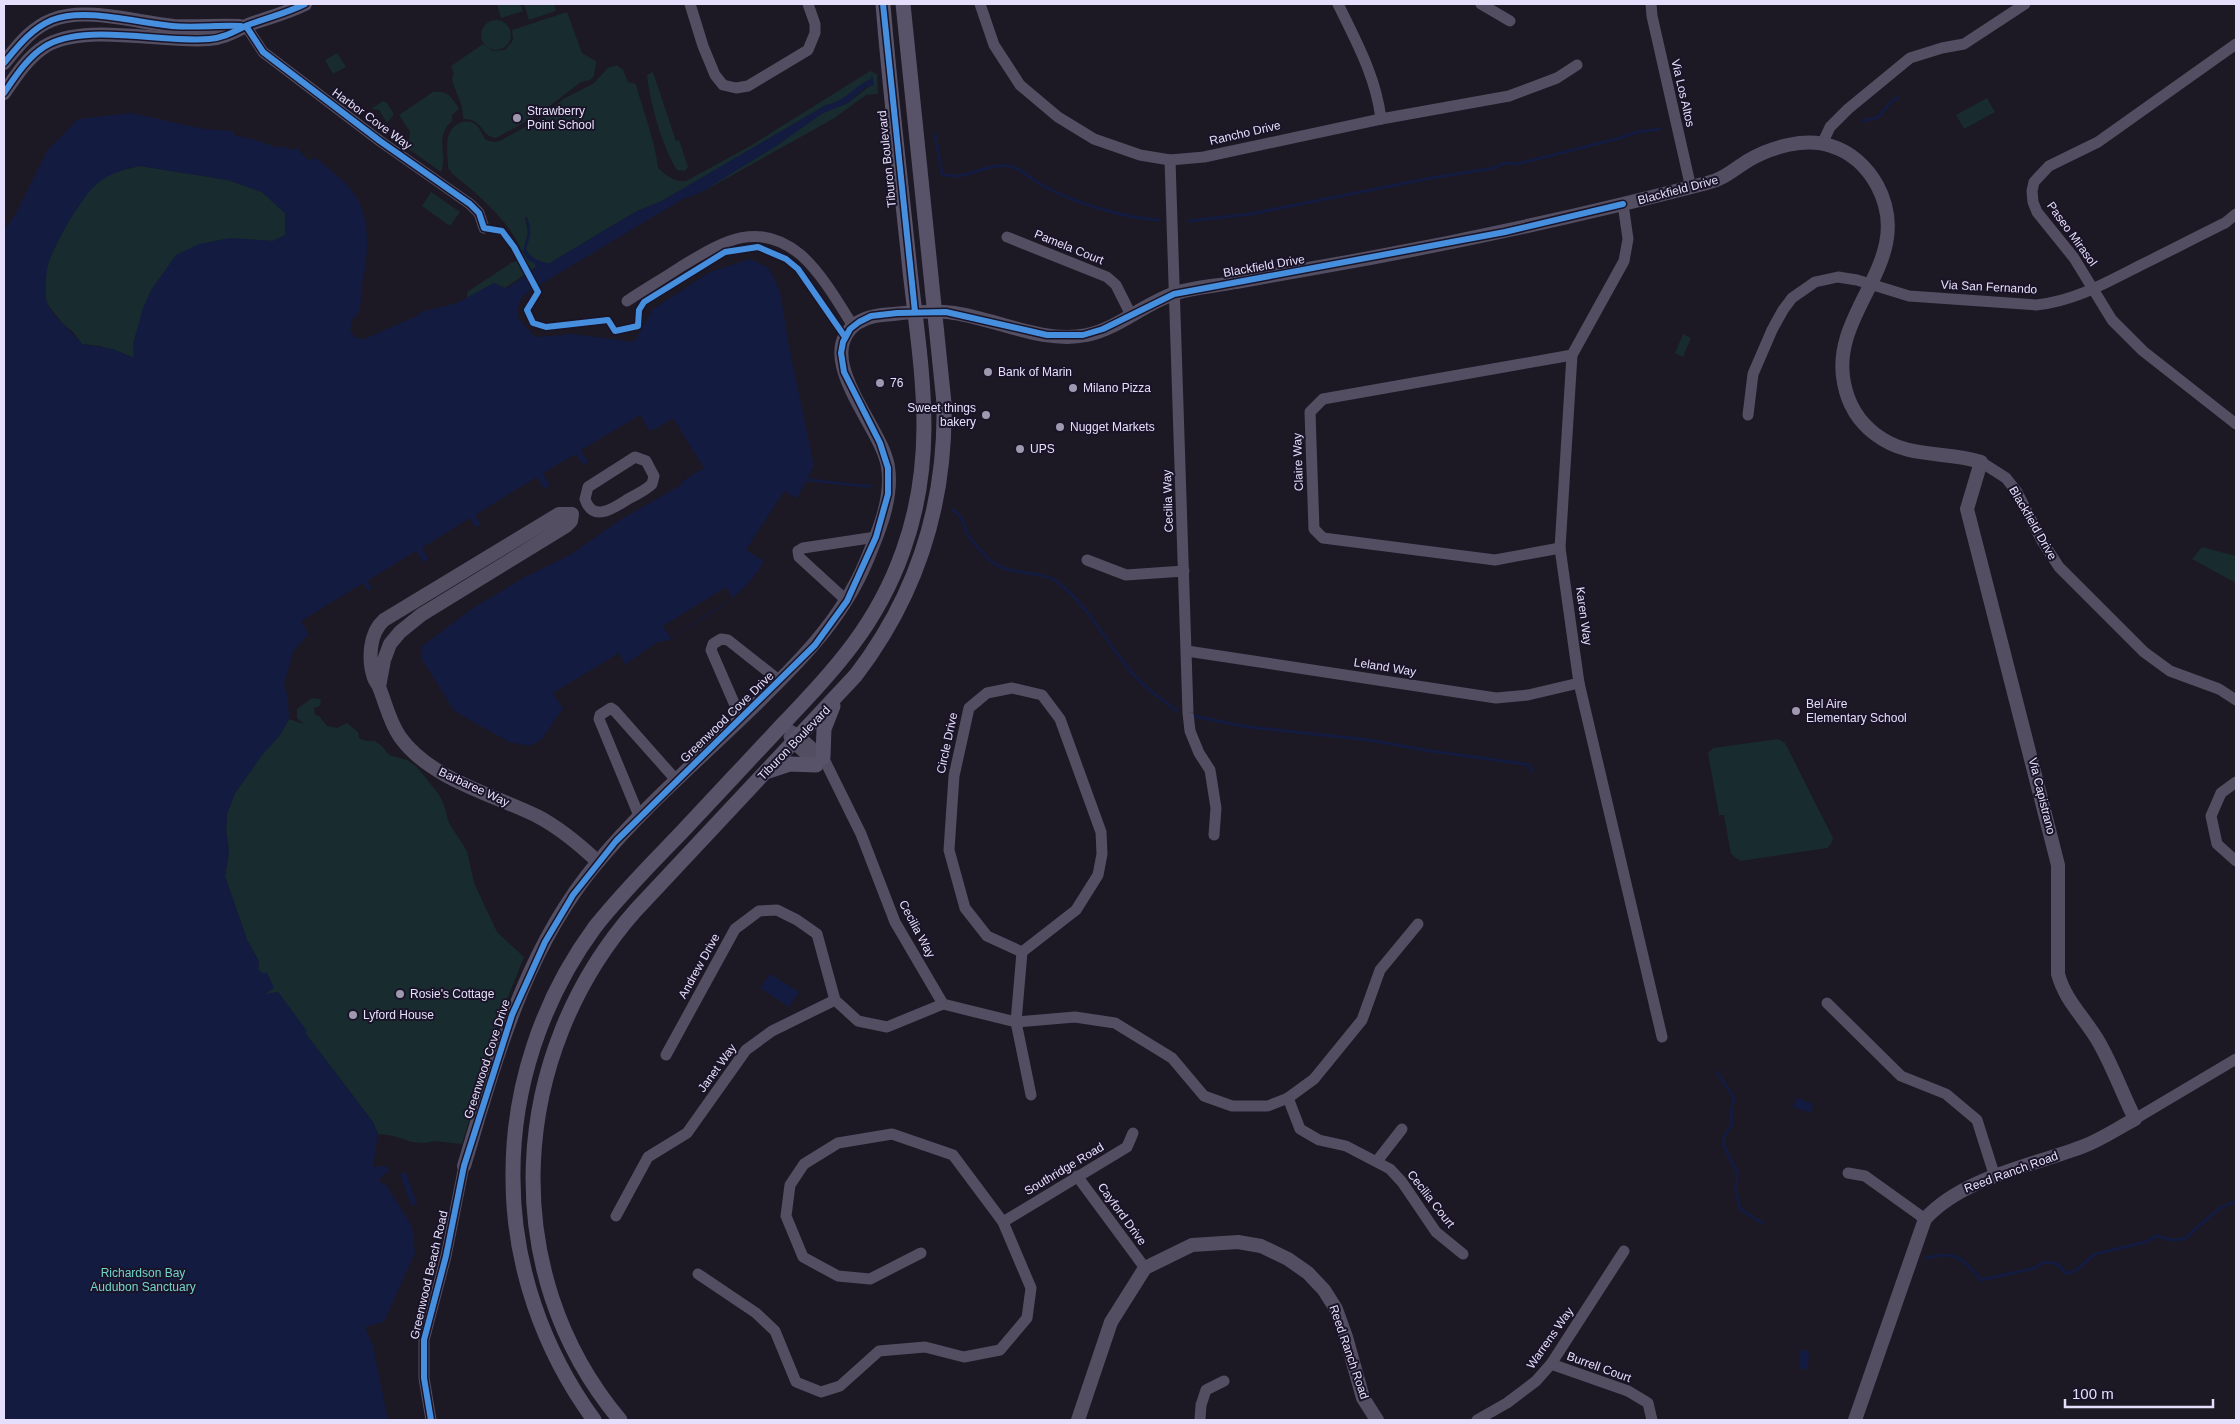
<svg xmlns="http://www.w3.org/2000/svg" width="2240" height="1424" font-family="Helvetica,sans-serif">
	<style>
		.green { fill: #182b2f }
		.water { fill: #131c40; fill-rule: evenodd }
		.pier { fill: #1c1824 }
		.lines { fill: none; stroke-linecap: round; stroke-linejoin: round }
		.stream { stroke: #131c40; stroke-width: 3 }
		.minor { stroke: #534e62; stroke-width: 11 }
		.tertiary { stroke: #534e62; stroke-width: 14 }
		.secondary { stroke: #585368; stroke-width: 15 }
		.cycleway-casing { stroke: #1a1428; stroke-width: 9 }
		.cycleway { stroke: #468fdf; stroke-width: 6 }
		.poi-dot { fill: #9f99b0; stroke: #1a1428; stroke-width: 2 }
		.labels { text-anchor: middle; dominant-baseline: central; stroke-width: 4; stroke-linejoin: round; paint-order: stroke }
		.street-label { font-size: 12px; fill: #e6dffb; stroke: #1a1428 }
		.poi-label { font-size: 12px; fill: #e6dffb; stroke: #1a1428; text-anchor: start }
		.park-label { font-size: 12px; fill: #72d3cb; stroke: #1a1428 }
	</style>
	<rect width="100%" height="100%" fill="#1c1824"/>
	<!-- green -->
	<g class="green">
		<polygon points="497,4 520,4 523,11 501,18"/>
		<polygon points="524,4 554,4 556,11 529,20"/>
		<path d="M567,12L582,53L596,61L594,76L590,80L581,82L538,115L496,138C479,136 485,119 463,119C464,103 454,92 452,78L454,74L451,66L483,44L493,51L505,50L513,40L512,30Z"/>
		<circle cx="496" cy="35" r="15"/>
		<polygon points="337,53 346,67 333,74 325,60"/>
		<path d="M617,65L623,70L628,82L636,84C643,112 655,139 658,168C666,175 675,183 686,181L750,146L870,71L877,74L878,94L866,95L833,119L700,193L823,113L848,103L871,85L866,81C853,91 843,103 826,105L662,201L637,211L550,263C541,264 530,257 525,249C530,237 531,229 527,217L525,218L528,233L523,252L535,263L536,267L505,288L494,283L467,298V292L511,263L516,261L522,266L525,264C521,235 492,208 471,189C464,183 454,177 448,168C448,153 442,130 460,123C464,121 471,121 475,124C480,127 482,135 486,140L494,142L500,141L542,117L563,99L593,84L608,68Z"/>
		<path d="M653,72L676,141L679,140L688,167L685,171L677,170C662,146 650,103 647,75Z"/>
		<path d="M433,92C448,90 452,97 459,109L452,115V121C433,138 449,153 441,172L403,145L409,139L410,132L399,115Z"/>
		<polygon points="1987,98 1995,112 1964,129 1956,115"/>
		<polygon points="383,101 387,103 394,114 387,123 379,110 371,109"/>
		<path d="M140,166L228,180L262,192L285,213V235L273,241L241,239L133,344L135,358L100,346L82,344L73,332L63,324L34,287C54,254 67,214 95,185C107,173 125,169 140,166Z"/>
		<polygon points="431,192 460,212 450,226 422,206"/>
		<polygon points="1683,334 1691,338 1683,357 1675,353"/>
		<polygon points="2202,547 2236,556 2236,583 2192,559"/>
		<polygon points="312,698 321,699 320,706 314,708 315,715 319,716 327,726 337,728 347,723 358,732 359,738 366,741 375,741 382,746 389,755 407,760 416,766 438,793 443,802 449,823 467,851 474,883 497,932 524,957 502,1012 462,1144 434,1141 425,1143 412,1142 394,1136 378,1134 373,1122 306,1034 306,1031 278,992 264,995 273,988 258,969 259,961 247,940 225,876 229,851 226,831 227,814 235,793 262,755 280,735 289,719 304,724 297,718 297,709"/>
		<polygon points="1778,739 1785,743 1833,838 1831,844 1827,848 1740,861 1731,854 1724,815 1719,815 1708,753 1713,748"/>
	</g>
	<!-- water -->
	<g class="water">
		<path d="M872,74L874,85L866,87L848,103L823,113L778,145L700,193L683,199L531,290C519,299 517,303 518,318L535,337L573,334L634,342L653,309L710,272L750,259L769,268L780,291L788,341L814,466L761,566C741,600 700,619 669,640L657,642L561,711L542,739L530,746L509,742L454,711L422,659L421,647L473,608L525,577L570,555L620,520L681,485L685,474L658,429L649,430L584,464L546,488L478,526L425,561L369,590L306,637L293,652L284,685L288,697L289,719L280,735L262,755L235,793L227,814L226,831L229,851L225,876L247,940L259,962L258,969L262,973H267L274,988L265,994L278,992L307,1031L306,1034L373,1122L378,1134L373,1167L385,1166L390,1170L379,1179L380,1182L386,1185L412,1226L415,1253L384,1322L365,1327L373,1346L388,1420H4V231L16,213L47,151L78,119L131,113L203,129L234,131V135L255,140L279,148L283,146L293,151L296,147L308,160L316,158C329,169 343,179 353,192C372,216 368,257 362,284C360,295 363,308 356,317H353L350,329L354,337L364,339L417,316L421,312L457,303L494,283L506,289L533,271L536,267L535,263L529,261L523,252L528,233L526,217C533,228 530,238 526,249C530,257 541,264 550,263L637,211L662,201L826,105C845,102 854,86 871,79ZM140,166L228,180L262,192L285,213V235L273,241L230,238L199,244L176,255L151,290L143,308L133,344L134,358L113,349L82,344C73,332 48,313 46,299C45,290 46,274 48,265C52,247 84,193 98,183C111,173 124,169 140,166Z"/>
		<polygon points="770,974 799,992 789,1007 760,988"/>
		<polygon points="1797,1098 1813,1104 1811,1113 1793,1107"/>
		<polygon points="406,1172 417,1204 411,1206 400,1174"/>
		<polygon points="1800,1350 1809,1351 1808,1369 1799,1369"/>
	</g>
	<!-- pier -->
	<g class="pier">
		<polygon points="640,415 649,430 588,462 581,450"/>
		<polygon points="673,418 704,468 683,481 685,474 658,429 656,429"/>
		<polygon points="576,454 583,465 550,486 543,473"/>
		<polygon points="537,477 544,489 481,525 475,515"/>
		<polygon points="784,491 797,499 764,561 746,550"/>
		<polygon points="470,518 476,528 428,559 422,548"/>
		<polygon points="416,551 423,562 372,588 367,581"/>
		<polygon points="363,583 368,591 309,635 301,621"/>
		<polygon points="726,587 732,598 671,638 663,626"/>
		<polygon points="619,653 626,666 563,709 553,693"/>
	</g>
	<g class="lines">
		<!-- stream -->
		<g class="stream">
			<polyline points="1863,121 1878,117 1892,101 1898,97"/>
			<path d="M935,134L942,174C966,182 986,162 1009,166C1023,169 1033,181 1045,187C1076,203 1124,218 1159,220"/>
			<polyline points="1189,221 1250,214 1431,178 1494,168 1504,163 1517,164 1620,138 1637,132 1660,129"/>
			<path d="M807,480C828,481 848,486 870,486"/>
			<path d="M953,510C964,517 963,525 968,535C971,540 986,557 991,561C1010,577 1041,569 1059,583C1090,608 1107,644 1133,674C1146,689 1161,699 1177,711"/>
			<polyline points="1193,716 1248,727 1369,740 1430,751 1518,763 1529,765 1532,771"/>
			<polyline points="1717,1072 1734,1098 1731,1113 1732,1124 1724,1137 1724,1147 1737,1172 1736,1192 1740,1209 1762,1223"/>
			<path d="M1926,1258C1957,1251 1960,1256 1981,1280L2035,1268L2044,1262L2058,1264L2065,1273L2074,1272L2095,1254L2146,1242L2156,1236L2171,1240L2184,1239L2220,1208L2236,1201"/>
		</g>
		<!-- minor -->
		<g class="minor">
			<polyline points="690,4 703,46 715,75 723,85 736,88 748,86 808,50 815,33 815,24 808,4"/>
			<polyline points="980,4 994,45 1020,85 1058,117 1094,139 1140,155 1170,160 1204,157 1381,119 1509,96 1557,78 1577,65"/>
			<path d="M1338,4C1356,41 1376,77 1381,119"/>
			<polyline points="1481,4 1510,21"/>
			<polyline points="1651,4 1652,16 1691,188"/>
			<polyline points="246,26 263,52 380,141 470,204 479,213 484,228"/>
			<polyline points="2236,44 2098,142 2049,166 2034,182 2032,191 2033,202 2037,212 2074,258 2112,320 2143,351 2236,424"/>
			<polyline points="1823,142 1830,127 1848,109 1910,58 1942,48 1964,44 2025,4"/>
			<polyline points="1170,160 1188,713 1190,731 1199,753 1210,770 1216,808 1214,835"/>
			<polyline points="1623,204 1628,239 1624,261 1572,355 1560,548 1579,683 1662,1037"/>
			<polyline points="1007,237 1107,277 1116,285 1131,315"/>
			<path d="M627,301C645,289 664,278 682,266C722,242 758,219 801,255C822,274 838,302 853,326"/>
			<path d="M1748,415L1753,374L1772,330L1783,310L1792,298L1815,282L1838,277L1857,280L1909,296L2036,305C2074,301 2106,283 2139,266C2168,252 2196,237 2225,223L2236,214"/>
			<path d="M635,457L646,461L654,476L652,484C646,490 636,495 628,499C614,508 593,523 585,499L588,487Z"/>
			<polyline points="1981,462 2006,478 2017,492 2042,541 2059,567 2144,652 2170,671 2219,689 2236,700"/>
			<polyline points="1560,548 1495,560 1323,538 1314,529 1310,412 1323,399 1572,355"/>
			<polyline points="1087,560 1126,575 1184,571"/>
			<polyline points="847,601 799,557 798,551 803,548 876,537"/>
			<polyline points="1187,651 1496,698 1528,695 1579,683"/>
			<polygon points="1012,688 1042,695 1060,719 1101,832 1102,854 1098,875 1076,910 1022,952 987,936 965,908 949,850 954,776 969,708 987,693"/>
			<polyline points="741,719 711,650 713,644 721,639 728,640 780,681"/>
			<polyline points="782,725 800,736 823,757 861,834 895,922 943,1004 1016,1022 1075,1017 1115,1023 1172,1058 1204,1096 1232,1106 1268,1106 1288,1098 1314,1079 1362,1020 1380,970 1418,924"/>
			<polyline points="789,737 793,743 818,766"/>
			<polyline points="2236,782 2221,793 2211,816 2217,844 2236,861"/>
			<polyline points="640,818 599,719 600,715 611,708 614,710 677,781"/>
			<polyline points="1022,952 1016,1022 1031,1095"/>
			<polyline points="1827,1003 1901,1076 1946,1094 1977,1120 1995,1177"/>
			<polyline points="666,1055 735,929 759,911 777,910 797,920 817,934 835,1000 858,1021 887,1027 943,1004"/>
			<polyline points="1288,1098 1300,1129 1319,1140 1346,1146 1390,1169 1402,1182 1436,1232 1463,1254"/>
			<polyline points="2135,1119 2236,1059"/>
			<polyline points="1377,1161 1402,1129"/>
			<polyline points="1848,1173 1865,1176 1925,1219"/>
			<polyline points="1077,1176 1145,1268"/>
			<polyline points="616,1216 648,1157 687,1133 746,1050 772,1031 835,1000"/>
			<polyline points="1003,1222 1127,1147 1133,1133"/>
			<polyline points="698,1274 756,1313 775,1331 796,1382 821,1392 840,1386 879,1351 925,1347 964,1357 1000,1350 1027,1318 1031,1288 1003,1222 953,1155 892,1134 838,1143 804,1164 790,1185 786,1216 803,1257 838,1276 870,1279 921,1253"/>
			<polyline points="1551,1364 1628,1391 1648,1403 1652,1420"/>
			<polyline points="431,1420 424,1378 424,1340 446,1256 464,1166"/>
			<polyline points="1200,1420 1201,1405 1206,1390 1224,1381"/>
			<polyline points="1477,1420 1507,1403 1536,1381 1551,1364 1624,1251"/>
		</g>
		<!-- tertiary -->
		<g class="tertiary">
			<path d="M4,63C18,46 31,28 52,20C87,6 138,23 174,26C196,27 218,25 240,26"/>
			<path d="M4,93C15,77 27,58 44,47C82,22 162,43 209,39C224,38 235,31 248,25C267,18 287,13 305,4"/>
			<path d="M379,687L384,660L390,644L400,632L421,615L566,526L571,521L572,514H559L384,620C369,633 368,660 374,678C375,681 378,684 379,687C386,704 389,721 400,737C430,779 492,794 537,816C560,828 579,844 598,862"/>
			<path d="M464,1166C496,1060 524,950 597,863C641,810 695,763 745,715C792,669 840,624 866,562C878,533 893,499 888,467C883,428 810,356 857,323C868,316 880,315 893,314C912,312 934,310 954,313C997,319 1042,344 1087,335C1119,328 1145,303 1176,293C1195,287 1217,286 1236,282C1281,274 1325,266 1370,258C1483,237 1595,212 1707,183C1724,179 1734,169 1749,160C1771,147 1806,137 1831,146C1851,152 1867,167 1877,185C1918,261 1829,310 1844,383C1848,404 1858,421 1875,434C1909,460 1943,450 1981,462L1967,509L2058,865V974C2065,1000 2083,1016 2097,1039C2112,1064 2122,1093 2135,1119C2118,1128 2102,1139 2084,1146C2032,1166 1963,1177 1925,1219L1855,1420"/>
			<polyline points="1078,1420 1111,1322 1145,1268 1192,1245 1238,1242 1261,1246 1288,1259 1308,1273 1324,1290 1336,1309 1346,1337 1363,1398 1377,1420"/>
		</g>
		<!-- secondary -->
		<g class="secondary">
			<polyline points="823,757 824,729 833,706"/>
			<polyline points="769,771 790,764 816,765"/>
			<path d="M594,1420C543,1350 513,1265 513,1178C512,1088 542,999 595,927C621,894 651,864 680,834C715,797 748,761 783,724C835,669 877,625 903,551C938,454 921,369 910,271C901,182 890,93 883,4"/>
			<path d="M620,1420C495,1271 509,1054 635,911L856,675C917,595 946,503 944,403L903,4"/>
		</g>
		<defs>
			<g id="cycleway">
				<polyline points="883,4 915,312"/>
				<polyline points="246,26 263,52 380,141 470,204 479,213 484,228 502,231 514,247 538,292 527,310 533,323 546,327 608,320 615,331 638,326 639,310 644,302 725,252 758,247 786,259 798,269 845,337"/>
				<path d="M4,63C18,46 31,29 52,20C85,7 137,23 172,26C195,28 218,25 241,26"/>
				<path d="M4,93C15,77 27,58 44,47C82,22 162,43 209,39C224,38 235,31 248,25C267,18 287,13 305,4"/>
				<polyline points="431,1420 424,1378 424,1340 446,1256 464,1166 512,1015 545,942 573,895 616,841 815,645 847,601 876,537 888,494 888,468 880,443 844,372 841,353 843,342 850,329 859,322 871,316 897,313 946,312 1047,335 1083,335 1103,329 1174,294 1505,232 1623,204"/>
			</g>
		</defs>
		<!-- cycleway casing -->
		<use href="#cycleway" class="cycleway-casing"/>
		<!-- cycleway -->
		<use href="#cycleway" class="cycleway"/>
	</g>
	<!-- markers -->
	<g class="poi-dot">
		<circle cx="517" cy="118" r="5"/>
		<circle cx="988" cy="372" r="5"/>
		<circle cx="880" cy="383" r="5"/>
		<circle cx="1073" cy="388" r="5"/>
		<circle cx="986" cy="415" r="5"/>
		<circle cx="1060" cy="427" r="5"/>
		<circle cx="1020" cy="449" r="5"/>
		<circle cx="1796" cy="711" r="5"/>
		<circle cx="400" cy="994" r="5"/>
		<circle cx="353" cy="1015" r="5"/>
	</g>
	<g class="labels">
		<!-- street labels -->
		<g class="street-label">
			<text transform="translate(1683 93) rotate(77)">Via Los Altos</text>
			<text transform="translate(372 119) rotate(36)">Harbor Cove Way</text>
			<text transform="translate(1245 133) rotate(-13)">Rancho Drive</text>
			<text transform="translate(887 159) rotate(-96)">Tiburon Boulevard</text>
			<text transform="translate(1678 190) rotate(-15)">Blackfield Drive</text>
			<text transform="translate(2072 234) rotate(54)">Paseo Mirasol</text>
			<text transform="translate(1069 247) rotate(22)">Pamela Court</text>
			<text transform="translate(1264 266) rotate(-10)">Blackfield Drive</text>
			<text transform="translate(1989 287) rotate(3)">Via San Fernando</text>
			<text transform="translate(1298 462) rotate(-92)">Claire Way</text>
			<text transform="translate(1168 501) rotate(-92)">Cecilia Way</text>
			<text transform="translate(2033 523) rotate(60)">Blackfield Drive</text>
			<text transform="translate(1584 616) rotate(82)">Karen Way</text>
			<text transform="translate(1385 667) rotate(9)">Leland Way</text>
			<text transform="translate(727 717) rotate(-44)">Greenwood Cove Drive</text>
			<text transform="translate(794 743) rotate(-46)">Tiburon Boulevard</text>
			<text transform="translate(947 743) rotate(-78)">Circle Drive</text>
			<text transform="translate(474 787) rotate(25)">Barbaree Way</text>
			<text transform="translate(2042 796) rotate(76)">Via Capistrano</text>
			<text transform="translate(917 929) rotate(62)">Cecilia Way</text>
			<text transform="translate(699 966) rotate(-61)">Andrew Drive</text>
			<text transform="translate(487 1059) rotate(-72)">Greenwood Cove Drive</text>
			<text transform="translate(717 1068) rotate(-54)">Janet Way</text>
			<text transform="translate(1064 1169) rotate(-31)">Southridge Road</text>
			<text transform="translate(2011 1172) rotate(-20)">Reed Ranch Road</text>
			<text transform="translate(1431 1199) rotate(52)">Cecilia Court</text>
			<text transform="translate(1122 1214) rotate(54)">Cayford Drive</text>
			<text transform="translate(429 1275) rotate(-77)">Greenwood Beach Road</text>
			<text transform="translate(1550 1338) rotate(-55)">Warrens Way</text>
			<text transform="translate(1349 1352) rotate(71)">Reed Ranch Road</text>
			<text transform="translate(1599 1367) rotate(20)">Burrell Court</text>
		</g>
		<!-- poi labels -->
		<g class="poi-label">
			<text x="527" y="111">Strawberry<tspan x="527" dy="14">Point School</tspan></text>
			<text x="998" y="372">Bank of Marin</text>
			<text x="890" y="383">76</text>
			<text x="1083" y="388">Milano Pizza</text>
			<text x="976" y="408" text-anchor="end">Sweet things<tspan x="976" dy="14">bakery</tspan></text>
			<text x="1070" y="427">Nugget Markets</text>
			<text x="1030" y="449">UPS</text>
			<text x="1806" y="704">Bel Aire<tspan x="1806" dy="14">Elementary School</tspan></text>
			<text x="410" y="994">Rosie's Cottage</text>
			<text x="363" y="1015">Lyford House</text>
		</g>
		<!-- park labels -->
		<g class="park-label">
			<text x="143" y="1273">Richardson Bay<tspan x="143" dy="14">Audubon Sanctuary</tspan></text>
		</g>
	</g>
	<!-- border -->
	<rect width="2240" height="1424" fill="none" stroke="#e6dffb" stroke-width="10"/>
	<!-- scale -->
	<path d="M2065 1399v8h148v-8" fill="none" stroke="#e6dffb" stroke-width="2.5"/>
	<text x="2072" y="1399" font-size="15" fill="#e6dffb" stroke="#1a1428" stroke-width="4" paint-order="stroke">100 m</text>
</svg>
